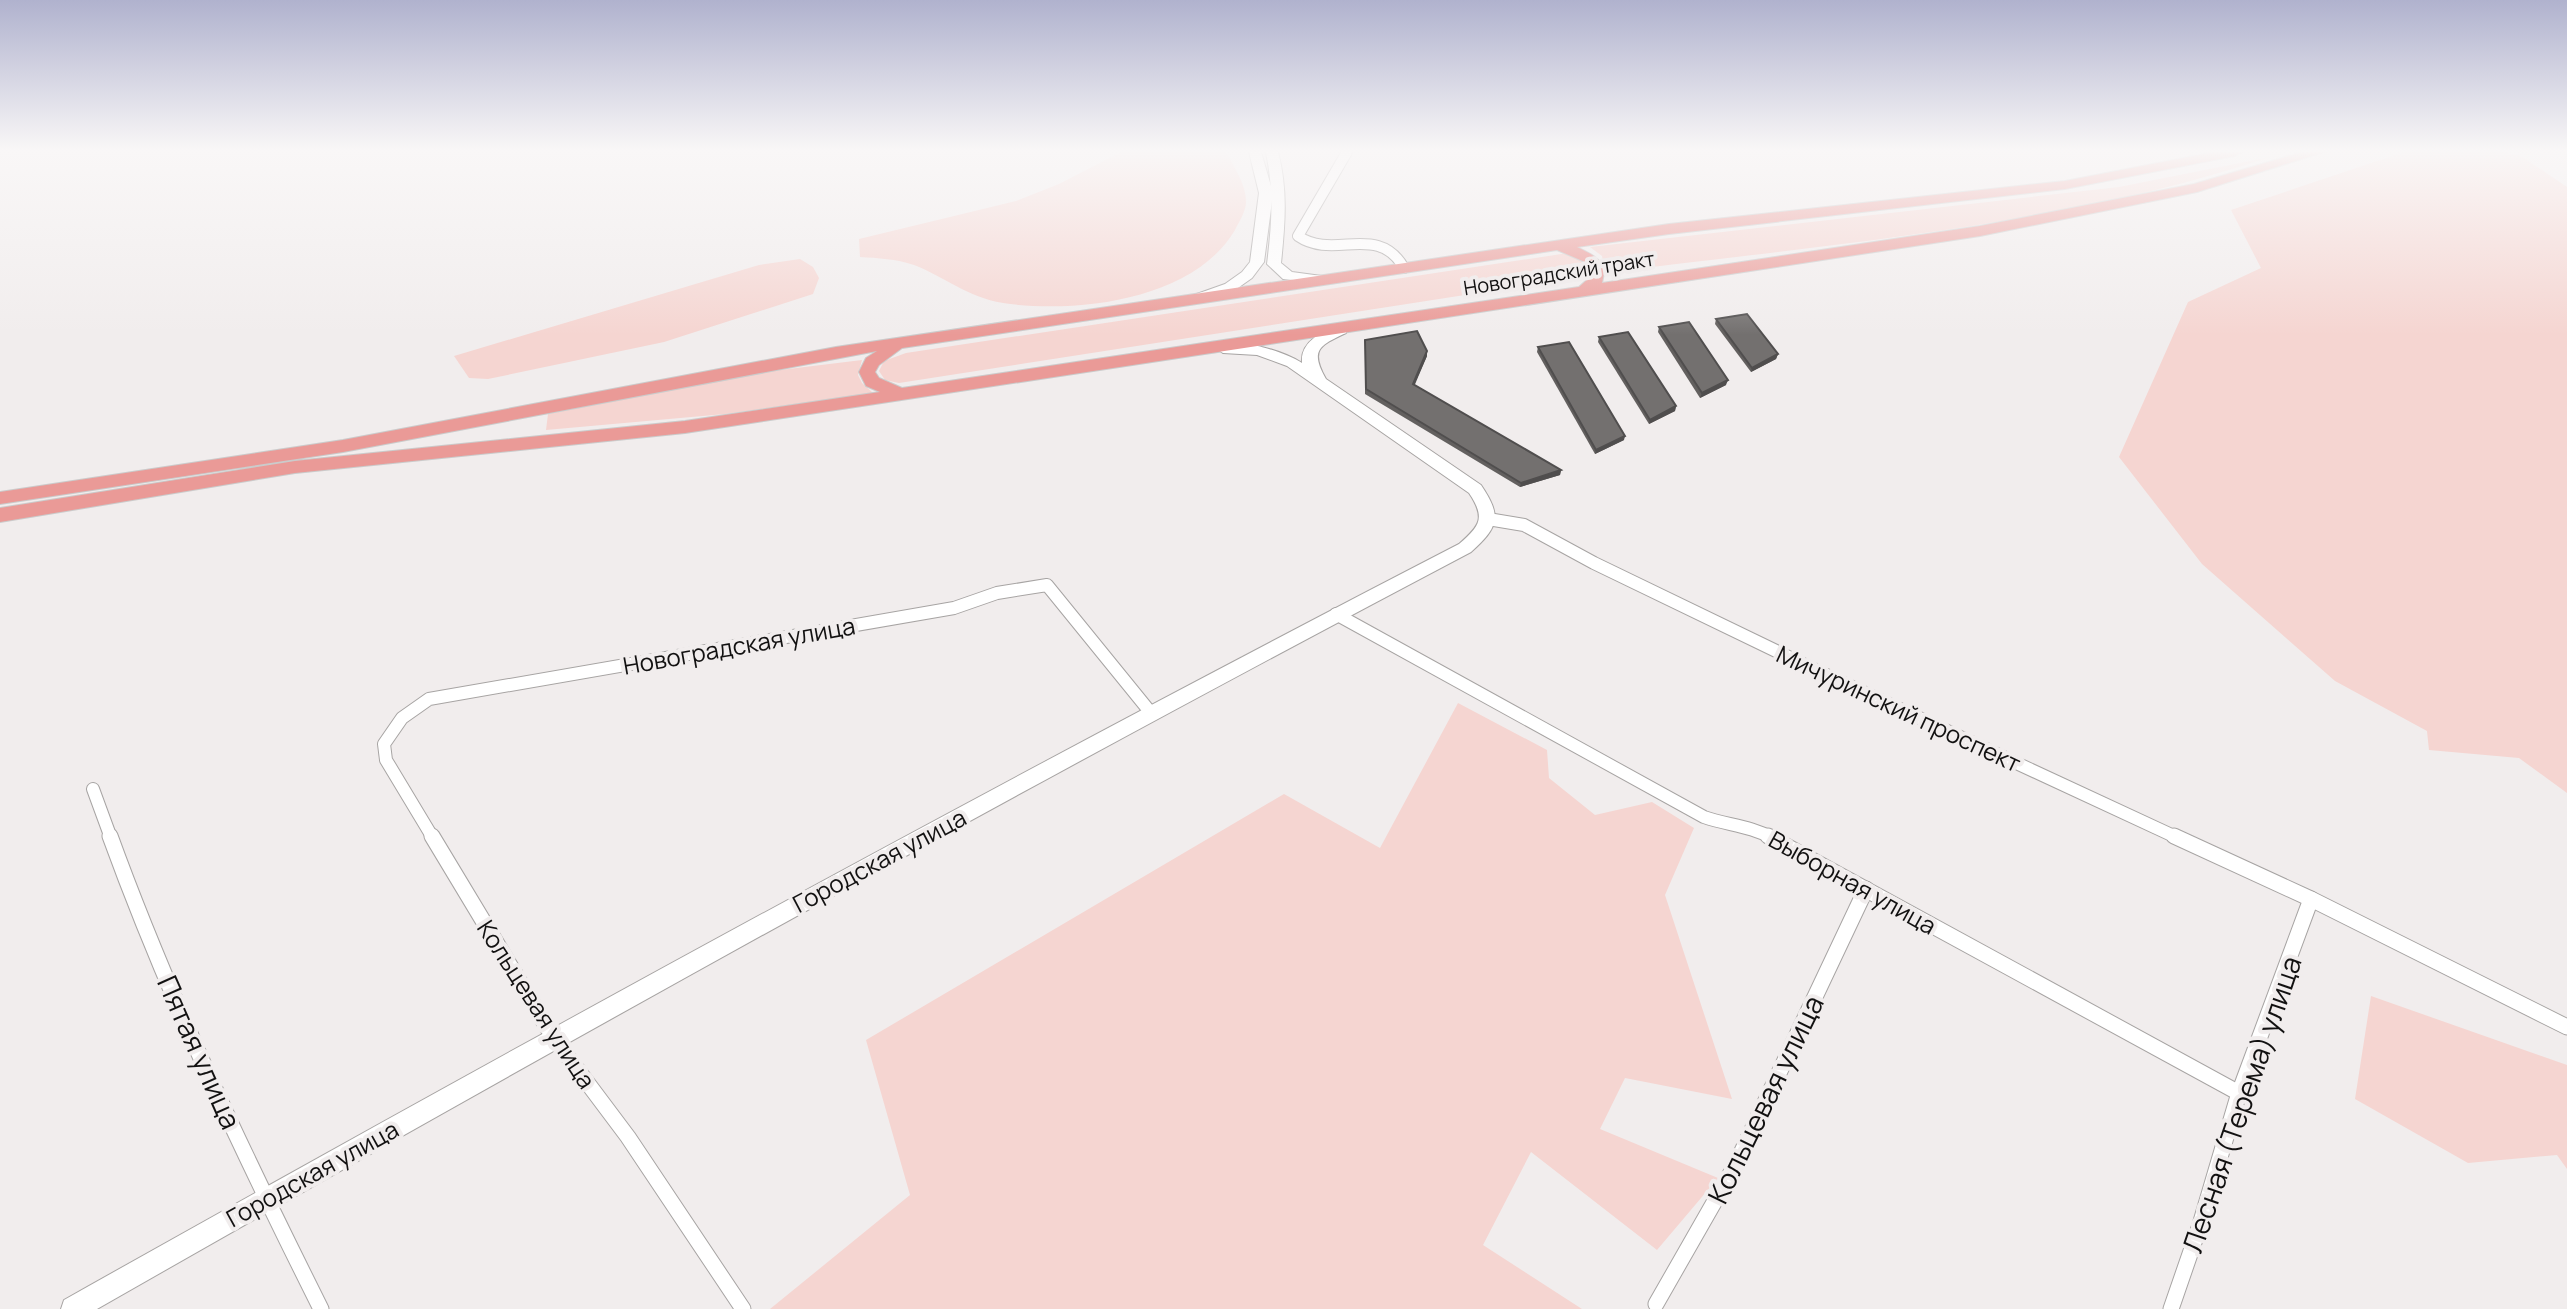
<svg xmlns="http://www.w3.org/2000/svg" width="2567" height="1309" font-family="Manrope,sans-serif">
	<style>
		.green { fill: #f5d5d1 }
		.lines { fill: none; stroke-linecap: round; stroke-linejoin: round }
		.street-far2-casing { stroke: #a7a4a3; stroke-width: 12 }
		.street-far1-casing { stroke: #a7a4a3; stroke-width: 14 }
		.street-casing { stroke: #a7a4a3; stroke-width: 17 }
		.secondary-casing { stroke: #a7a4a3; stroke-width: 2 }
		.primary-casing { stroke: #cbcbcb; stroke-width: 2 }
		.street-far2 { stroke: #fff; stroke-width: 10 }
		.street-far1 { stroke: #fff; stroke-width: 12 }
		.street { stroke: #fff; stroke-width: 15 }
		.secondary { fill: #fff; fill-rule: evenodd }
		.primary { fill: #ea9a97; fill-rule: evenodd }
		.wall { fill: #63605f }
		.shaded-wall { fill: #504e4e }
		.building { fill: #73706f; stroke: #504e4e; stroke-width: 2 }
		.labels { text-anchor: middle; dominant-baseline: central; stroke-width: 8; stroke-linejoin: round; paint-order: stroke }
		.far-street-label { font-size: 20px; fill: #121111; stroke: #f1eded }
		.street-label { font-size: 24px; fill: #121111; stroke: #f1eded }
		.near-street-label { font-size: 28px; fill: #121111; stroke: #f1eded }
	</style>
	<rect width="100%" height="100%" fill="#f1eded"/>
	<!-- green -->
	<g class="green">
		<path d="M1121,152H1226C1234,167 1246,184 1246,202C1246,211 1239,222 1235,230C1194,300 1077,314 1003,303C967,297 945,277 914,265C896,259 878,258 860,257L859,239L1016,201L1059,184Z"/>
		<polygon points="2404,152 2502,152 2521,156 2567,187 2567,793 2519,758 2429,750 2427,731 2335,681 2202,564 2119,457 2188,302 2261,268 2231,210"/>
		<path d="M2270,157C2058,228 1826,244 1605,273L1602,256L1590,247L2119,187Z"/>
		<polygon points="1568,253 1589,264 1588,272 1581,277 899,383 885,380 879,371 884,361 906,353"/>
		<polygon points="800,259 813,267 819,278 813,294 664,342 488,379 469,378 454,356 759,265"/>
		<polygon points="862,360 858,375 862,383 873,393 725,414 546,430 548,414 764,372"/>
		<polygon points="1458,703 1547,750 1549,778 1595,815 1652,802 1694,828 1665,895 1732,1099 1625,1078 1600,1129 1718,1178 1657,1250 1531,1152 1483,1245 1582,1309 770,1309 910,1195 866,1040 1284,794 1380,848"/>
		<polygon points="2371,996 2567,1065 2567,1169 2557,1155 2468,1163 2355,1099"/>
	</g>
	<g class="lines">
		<defs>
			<path id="street-far2" d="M1347,152L1298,236C1334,261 1378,222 1404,268"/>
			<g id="street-far1">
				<polyline points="1488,519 1524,525 1594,563 1803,664 2178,838"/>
				<path d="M1336,614L1704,817C1727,825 1751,826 1772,838"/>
				<polyline points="93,789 111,838"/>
				<polyline points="433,838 386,760 384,744 402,718 429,699 954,608 997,593 1047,585 1151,713"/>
			</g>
			<g id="street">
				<path d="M110,836C169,998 244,1155 321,1309"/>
				<polyline points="432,836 553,1037 628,1137 743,1309"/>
				<polyline points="1768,836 2239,1093"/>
				<polyline points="2174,836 2311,899 2567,1027"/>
				<polyline points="1656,1304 1736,1164 1866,889"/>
				<polyline points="2171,1309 2200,1225 2239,1093 2311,899"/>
			</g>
			<g id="secondary">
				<polygon points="1249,152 1261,152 1273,193 1264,262 1252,278 1235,290 1204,301 1194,301 1194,295 1225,284 1242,272 1250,262 1259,193"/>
				<path d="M1266,152H1278C1288,190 1285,224 1281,263L1292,272L1329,277V283L1283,279L1267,264C1272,223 1274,193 1266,152Z"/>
				<path d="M1341,325L1346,327V333C1318,346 1310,351 1326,379L1481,485C1502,516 1499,527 1471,552C1008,796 551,1050 97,1309H61L64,1300C525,1041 989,787 1459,544C1480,526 1486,518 1469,493L1287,366L1257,355L1223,353L1216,348C1232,334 1285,352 1302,363C1300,341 1323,331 1341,325Z"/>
			</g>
			<path id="primary" d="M2214,152H2242L2235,156L2065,189L1669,234L1577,247C1589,253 1597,256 1605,268L1602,283L1980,226L2194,184L2302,152H2324L2197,192L1980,236L685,433L295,473L0,522V508L295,461L685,421L880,392L866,386L859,372L866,358L877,351L343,452L0,504V492L343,440L836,347L1669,224L2065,181ZM1557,250L1585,262L1589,268L1588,279L1579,287L902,388L879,378L875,372L879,365L902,348Z"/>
		</defs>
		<!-- street-far2 casing -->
		<use href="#street-far2" class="street-far2-casing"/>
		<!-- street-far1 casing -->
		<use href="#street-far1" class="street-far1-casing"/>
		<!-- street casing -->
		<use href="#street" class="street-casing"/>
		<!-- secondary casing -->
		<use href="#secondary" class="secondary-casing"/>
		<!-- primary casing -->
		<use href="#primary" class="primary-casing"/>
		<!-- street-far2 -->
		<use href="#street-far2" class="street-far2"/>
		<!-- street-far1 -->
		<use href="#street-far1" class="street-far1"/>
		<!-- street -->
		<use href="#street" class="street"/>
		<!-- secondary -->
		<use href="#secondary" class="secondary"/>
		<!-- primary -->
		<use href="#primary" class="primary"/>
	</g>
	<!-- wall -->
	<g class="wall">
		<polygon points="1716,319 1778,354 1776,359 1751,372 1715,324"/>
		<polygon points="1659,327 1726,385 1700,398 1658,332"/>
		<polygon points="1599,337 1676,406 1675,411 1649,424 1598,342"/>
		<polygon points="1365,340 1427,356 1414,385 1561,470 1560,475 1520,487 1365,394"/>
		<polygon points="1538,347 1624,440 1595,454 1537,352"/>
	</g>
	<!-- shaded-wall -->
	<g class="shaded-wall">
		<polygon points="1427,351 1427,356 1413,389 1413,384"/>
		<polygon points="1778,354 1776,359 1751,372 1752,368"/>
		<polygon points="1728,380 1726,385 1700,398 1702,393"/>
		<polygon points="1676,406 1675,411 1649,424 1650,420"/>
		<polygon points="1625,436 1624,440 1595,454 1596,450"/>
		<polygon points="1561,470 1560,475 1520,487 1521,483"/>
	</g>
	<!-- building -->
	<g class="building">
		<polygon points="1747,314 1778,354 1752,368 1716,319"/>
		<polygon points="1689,322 1728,380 1702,393 1659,327"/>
		<polygon points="1417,331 1427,351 1413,384 1561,470 1521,483 1366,389 1365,340"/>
		<polygon points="1628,332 1676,406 1650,420 1599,337"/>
		<polygon points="1569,342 1625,436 1596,450 1538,347"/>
	</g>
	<!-- sky -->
	<linearGradient id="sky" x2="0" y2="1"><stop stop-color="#b0b2ce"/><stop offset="0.45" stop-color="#f9f7f7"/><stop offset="1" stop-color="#f9f7f7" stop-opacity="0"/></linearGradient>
	<rect width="2567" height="335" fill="url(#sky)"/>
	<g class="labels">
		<!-- far-street labels -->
		<g class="far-street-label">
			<text transform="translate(1559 273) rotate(-9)">Новоградский тракт</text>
		</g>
		<!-- street labels -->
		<g class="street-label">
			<text transform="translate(739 645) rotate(-10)">Новоградская улица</text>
			<text transform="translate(1899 708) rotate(25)">Мичуринский проспект</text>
			<text transform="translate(879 860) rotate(-28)">Городская улица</text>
			<text transform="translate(1853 882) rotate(29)">Выборная улица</text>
			<text transform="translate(537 1004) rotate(57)">Кольцевая улица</text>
			<text transform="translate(312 1173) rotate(-29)">Городская улица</text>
		</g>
		<!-- near-street labels -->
		<g class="near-street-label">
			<text transform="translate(200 1052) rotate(66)">Пятая улица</text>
			<text transform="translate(1765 1099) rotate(-64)">Кольцевая улица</text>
			<text transform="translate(2241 1104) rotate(-71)">Лесная (Терема) улица</text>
		</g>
	</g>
</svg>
